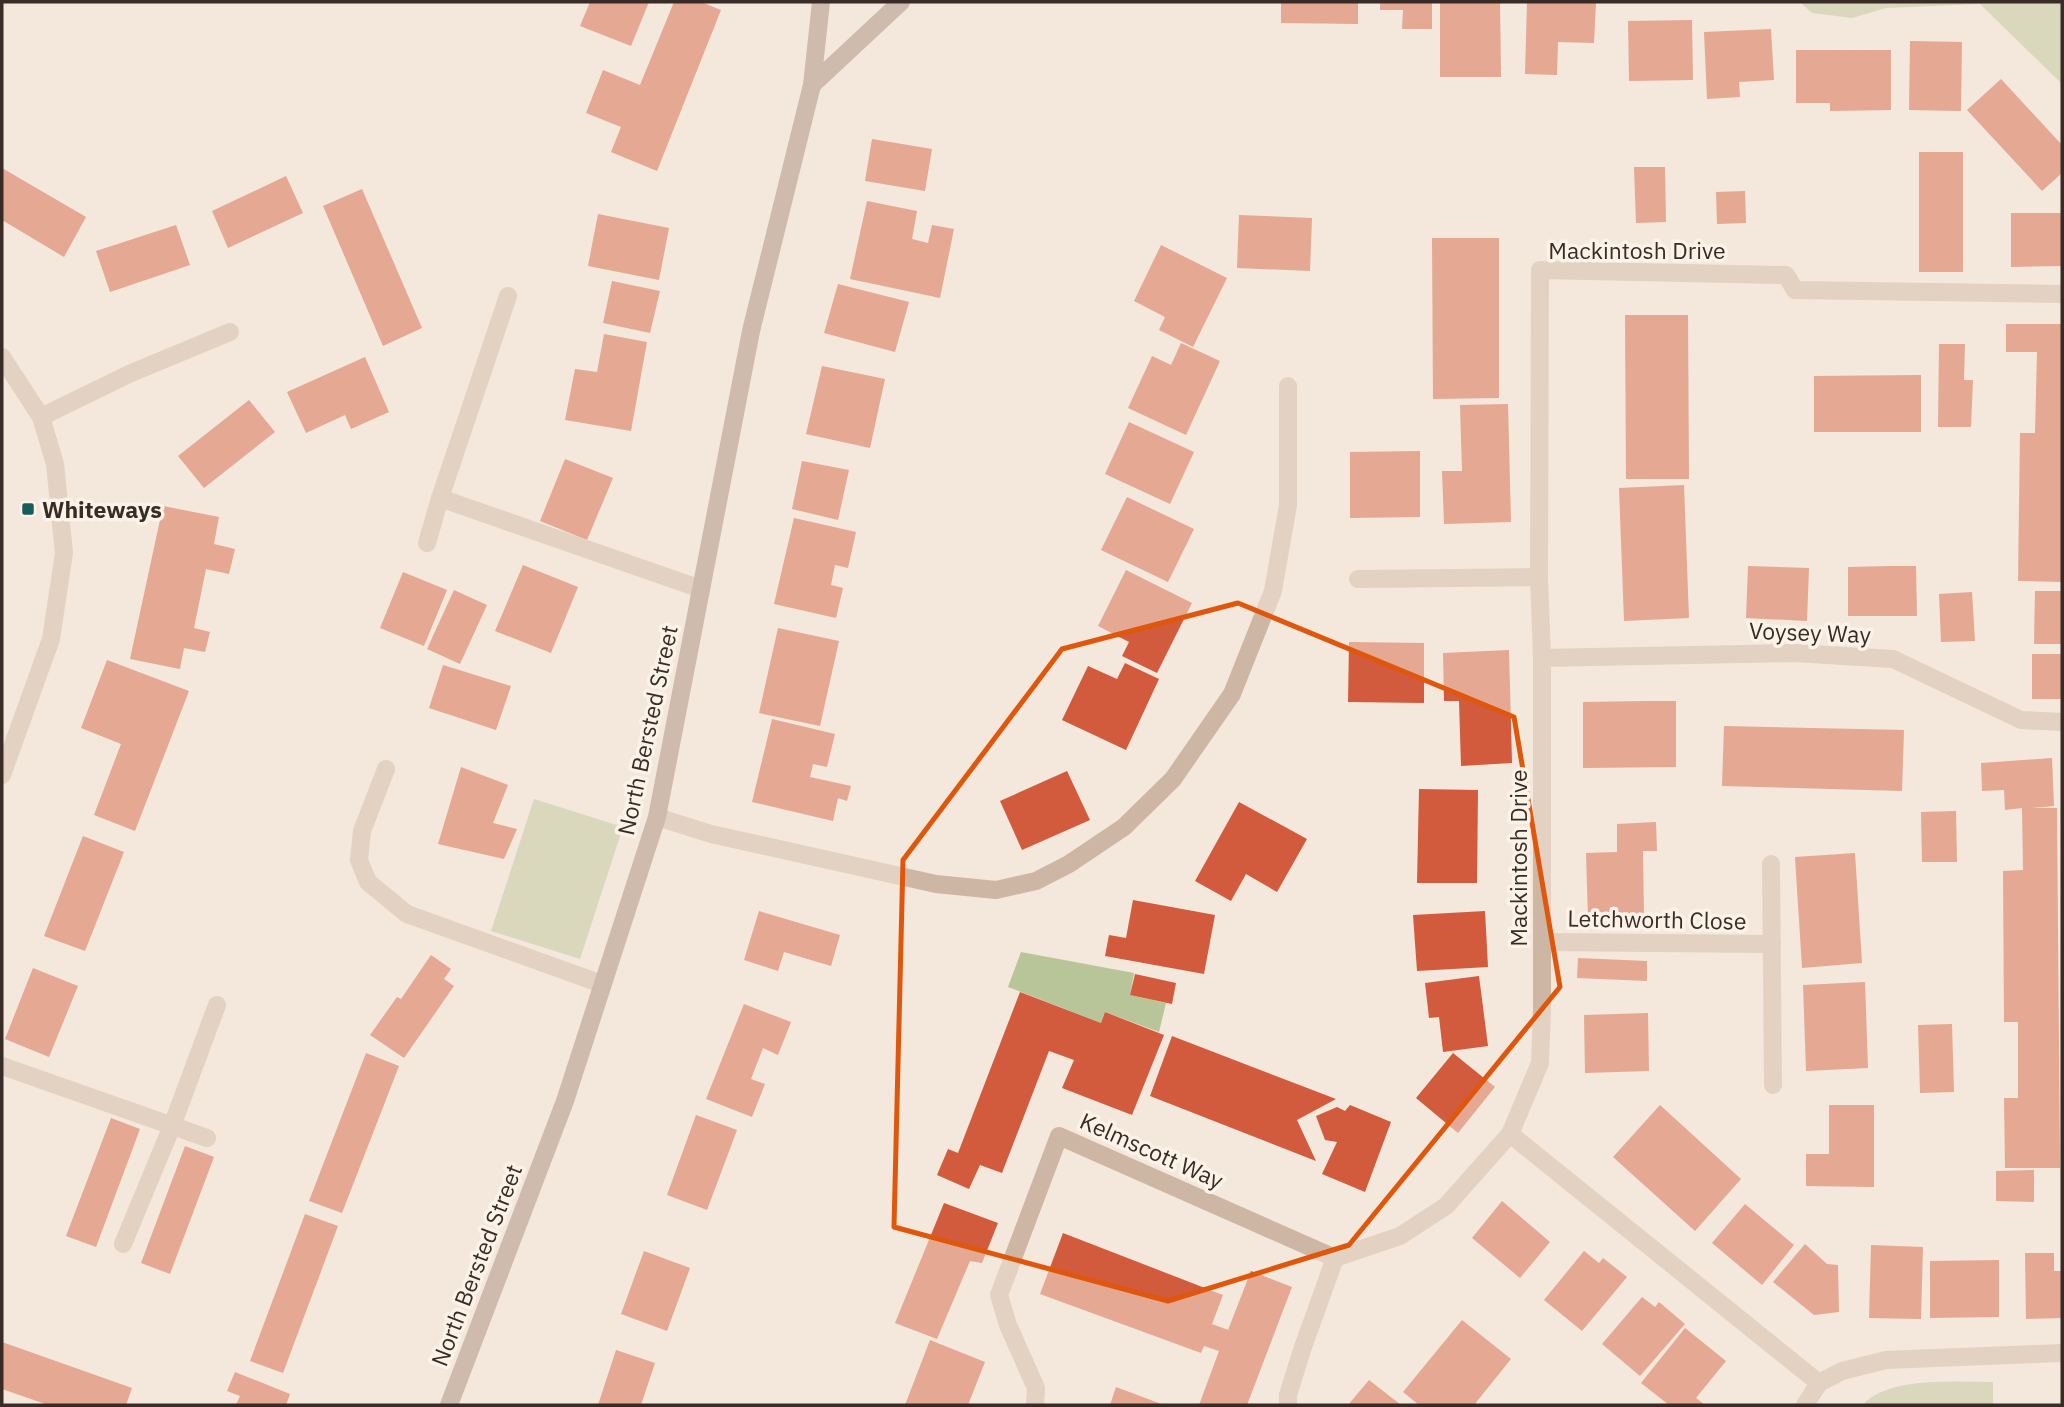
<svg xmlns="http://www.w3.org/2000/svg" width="2064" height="1407" font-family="'IBM Plex Sans',sans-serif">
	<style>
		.green { fill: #b8c599 }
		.building { fill: #d15b3c }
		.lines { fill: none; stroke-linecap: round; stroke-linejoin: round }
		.lane { stroke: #ceb6a5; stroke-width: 18 }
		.street { stroke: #ceb6a5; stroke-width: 18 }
		.secondary { stroke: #a28576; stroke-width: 18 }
		.marked { fill: none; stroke: #df570d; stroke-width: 5; stroke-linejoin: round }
		.poi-dot { fill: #185c5e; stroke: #fbf2e8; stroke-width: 2.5 }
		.labels { text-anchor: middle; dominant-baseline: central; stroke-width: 7; stroke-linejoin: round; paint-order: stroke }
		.street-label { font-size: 23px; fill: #392c27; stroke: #fbf2e8 }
		.poi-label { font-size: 23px; font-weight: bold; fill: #392c27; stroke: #fbf2e8; text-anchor: start }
	</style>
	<rect width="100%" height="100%" fill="#f4e7db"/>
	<!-- green -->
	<g class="green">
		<polygon points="1800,2 2062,2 2062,84 1980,4 1886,8 1852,18 1812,13"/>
		<polygon points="534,799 623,827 580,959 491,931"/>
		<polygon points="1021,952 1134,973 1130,995 1166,1003 1159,1032 1105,1012 1101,1023 1008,987"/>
		<path d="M1993,1382V1405H1863C1887,1376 1958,1382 1993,1382Z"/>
	</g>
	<!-- building -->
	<g class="building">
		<polygon points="590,2 649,2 631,46 580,26"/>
		<polygon points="674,2 701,2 721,10 657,171 611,152 621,127 586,113 603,70 640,85"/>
		<polygon points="1281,2 1358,2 1358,24 1281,23"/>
		<polygon points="1380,2 1432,2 1432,29 1402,29 1403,10 1380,10"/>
		<polygon points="1440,2 1500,2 1501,77 1440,77"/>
		<polygon points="1527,2 1596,2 1594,43 1558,42 1557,75 1525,74"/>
		<polygon points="1692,20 1693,80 1629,81 1628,21"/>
		<polygon points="1771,29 1774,80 1739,82 1740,97 1707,99 1704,32"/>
		<polygon points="1910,41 1962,42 1961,111 1909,110"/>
		<polygon points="1796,50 1891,50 1891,110 1830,111 1830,103 1796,103"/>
		<polygon points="2001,79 2062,145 2062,173 2042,191 1967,110"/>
		<polygon points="872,139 932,149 925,191 865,181"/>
		<rect x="1919" y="152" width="44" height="120"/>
		<polygon points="1634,167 1665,167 1666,222 1636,223"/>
		<polygon points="2,168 86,217 64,257 2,220"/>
		<polygon points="286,176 303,213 228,248 212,211"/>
		<polygon points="362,189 422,328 383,346 323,206"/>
		<polygon points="1745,191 1746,223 1717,224 1716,192"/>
		<polygon points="867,201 917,211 912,239 928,243 932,225 954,229 940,298 850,279"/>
		<polygon points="2011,213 2062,213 2062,266 2011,267"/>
		<polygon points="598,214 669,228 659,280 588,266"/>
		<polygon points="1239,215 1312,218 1310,271 1237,268"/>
		<polygon points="176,225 190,265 110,292 96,251"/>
		<polygon points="1432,238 1499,238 1499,398 1433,399"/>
		<polygon points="1161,245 1227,278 1193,347 1159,330 1165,317 1134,301"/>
		<polygon points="612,281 660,291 650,333 603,323"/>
		<polygon points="838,284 909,302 895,352 824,333"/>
		<polygon points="1625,315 1688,315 1689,479 1626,479"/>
		<polygon points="2006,324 2062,324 2062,582 2018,581 2020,433 2035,433 2037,352 2006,352"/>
		<polygon points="604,334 647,342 631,431 565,420 575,369 597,372"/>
		<polygon points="1181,343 1220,361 1186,435 1128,408 1152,356 1171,365"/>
		<polygon points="1939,344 1965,344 1964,380 1973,380 1971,427 1938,427"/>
		<polygon points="365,357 389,412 351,429 345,415 306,433 287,392"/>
		<polygon points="822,366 885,379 870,448 806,434"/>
		<polygon points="1921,375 1921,432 1814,432 1814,376"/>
		<polygon points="249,400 275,432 204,488 178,456"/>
		<polygon points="1508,404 1511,522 1444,524 1442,471 1462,471 1460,405"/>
		<polygon points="1129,422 1194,452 1170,504 1105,474"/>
		<polygon points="1420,451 1420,517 1350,518 1350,452"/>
		<polygon points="565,459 613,478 587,540 540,521"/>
		<polygon points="802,461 849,470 838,520 792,509"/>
		<polygon points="1684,485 1689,618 1624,621 1619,488"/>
		<polygon points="1127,497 1194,529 1168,582 1101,550"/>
		<polygon points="163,506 219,517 214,544 235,549 229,574 206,569 194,628 210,632 205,652 184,648 180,669 130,659"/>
		<polygon points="794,518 856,532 848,568 835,565 831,585 843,588 836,618 774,604"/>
		<polygon points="523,565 578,587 551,653 495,631"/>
		<polygon points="1748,566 1809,568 1807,621 1746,618"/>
		<polygon points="1889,566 1916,566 1917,616 1848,616 1848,567"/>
		<polygon points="1126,570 1192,603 1157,673 1122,656 1129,642 1098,626"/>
		<polygon points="403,572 447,590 424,646 380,628"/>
		<polygon points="454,590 487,605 460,664 427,649"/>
		<polygon points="2035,591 2062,591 2062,644 2034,644"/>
		<polygon points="1972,592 1975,641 1941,642 1939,594"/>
		<polygon points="778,628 839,641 820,726 759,713"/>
		<polygon points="1349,642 1424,643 1424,703 1348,702"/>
		<polygon points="1509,650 1512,763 1461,766 1459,701 1444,701 1443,653"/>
		<rect x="2032" y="654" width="30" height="45"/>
		<polygon points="107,660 189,691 135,831 94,815 121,744 81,728"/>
		<polygon points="1125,663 1159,679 1126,750 1062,720 1088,666 1117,679"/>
		<polygon points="443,665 511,686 496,730 429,708"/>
		<polygon points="1646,701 1676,701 1676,767 1583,768 1583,702"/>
		<polygon points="772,719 835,734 827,767 813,764 810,777 851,786 847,801 838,798 833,821 752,802"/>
		<polygon points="1724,726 1904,730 1902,791 1722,786"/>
		<polygon points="2052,758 2054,806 2031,808 2057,808 2060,1168 2005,1168 2004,1098 2018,1098 2018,1022 2004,1022 2003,871 2023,870 2022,808 2005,810 2004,790 1982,791 1981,763"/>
		<polygon points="461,767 508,785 493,823 517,829 504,859 438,844"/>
		<polygon points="1067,771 1090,820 1022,850 1000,801"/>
		<polygon points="1419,789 1478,790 1477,883 1417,883"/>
		<polygon points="1239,802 1307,839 1277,892 1246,874 1231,901 1195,881"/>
		<polygon points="1956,811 1957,862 1922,862 1921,812"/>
		<polygon points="1656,822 1657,851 1643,851 1644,917 1588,919 1586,853 1617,852 1617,824"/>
		<polygon points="83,836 124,852 85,951 44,936"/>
		<polygon points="1855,853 1862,963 1802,968 1795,857"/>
		<polygon points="1133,900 1215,915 1204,974 1105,956 1109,935 1126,938"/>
		<polygon points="759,911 840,935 831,966 784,952 778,971 744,960"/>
		<polygon points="1485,911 1488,967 1417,971 1413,915"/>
		<polygon points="431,955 451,969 444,979 454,986 404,1058 370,1035 397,997 401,999"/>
		<polygon points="1578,958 1647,961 1647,981 1577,978"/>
		<polygon points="33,968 78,986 49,1057 5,1039"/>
		<polygon points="1135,974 1176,983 1172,1004 1130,995"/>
		<polygon points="1479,976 1488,1046 1443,1052 1439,1017 1429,1018 1425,983"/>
		<polygon points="1865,982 1868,1068 1806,1071 1803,985"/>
		<polygon points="1020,992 1101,1023 1105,1012 1164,1035 1132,1115 1062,1088 1074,1060 1049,1051 1002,1173 980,1165 969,1189 937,1175 948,1149 958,1153"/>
		<polygon points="744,1004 791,1022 778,1055 763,1048 751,1079 765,1084 752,1117 706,1099"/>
		<polygon points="1648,1013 1649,1071 1585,1073 1584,1015"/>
		<polygon points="1952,1024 1954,1092 1920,1093 1918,1025"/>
		<polygon points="1172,1036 1336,1099 1297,1120 1316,1161 1150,1096"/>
		<polygon points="366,1053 399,1066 342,1213 309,1201"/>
		<polygon points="1453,1053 1495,1087 1458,1133 1416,1098"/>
		<polygon points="1350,1105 1391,1122 1365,1192 1322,1174 1337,1142 1325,1140 1316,1116 1337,1107 1345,1111"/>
		<polygon points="1660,1105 1741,1179 1695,1231 1613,1157"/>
		<polygon points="1829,1105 1874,1105 1874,1187 1806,1186 1806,1154 1829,1154"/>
		<polygon points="696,1115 737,1130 707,1210 667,1195"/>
		<polygon points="111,1118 140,1129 96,1247 66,1236"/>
		<polygon points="185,1146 214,1157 170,1274 141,1263"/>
		<polygon points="2034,1170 2034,1202 1996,1201 1996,1171"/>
		<polygon points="1502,1201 1550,1242 1520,1278 1472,1238"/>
		<polygon points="944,1203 998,1223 982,1263 970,1261 937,1339 895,1323"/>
		<polygon points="1745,1204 1794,1245 1762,1285 1712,1243"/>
		<polygon points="305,1214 338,1226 283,1373 250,1361"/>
		<polygon points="1063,1233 1223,1295 1212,1324 1228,1330 1251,1271 1292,1287 1247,1405 1199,1405 1219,1351 1204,1346 1201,1353 1040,1294"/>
		<polygon points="1805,1244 1827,1264 1838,1265 1839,1312 1814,1315 1773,1282"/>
		<polygon points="1871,1245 1923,1247 1921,1319 1869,1318"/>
		<polygon points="644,1251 690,1268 667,1331 621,1314"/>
		<polygon points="1584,1251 1599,1263 1603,1258 1627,1277 1582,1331 1544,1300"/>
		<polygon points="2025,1253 2054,1253 2054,1271 2062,1271 2062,1318 2026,1319"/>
		<polygon points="1999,1260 1999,1317 1930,1318 1930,1261"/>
		<polygon points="1642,1297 1655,1307 1659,1302 1685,1324 1640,1376 1602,1344"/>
		<polygon points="1462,1320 1511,1359 1474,1405 1419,1405 1403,1392"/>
		<polygon points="1685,1328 1726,1361 1696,1398 1705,1405 1669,1405 1641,1383"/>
		<polygon points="930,1340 985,1362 968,1405 905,1405"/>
		<polygon points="2,1342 132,1388 126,1405 48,1405 2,1389"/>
		<polygon points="616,1350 655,1363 641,1405 598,1405"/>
		<polygon points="235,1372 290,1394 286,1405 236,1405 240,1396 227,1391"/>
		<polygon points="1369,1380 1401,1405 1348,1405"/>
		<polygon points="1116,1387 1164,1405 1110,1405"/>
	</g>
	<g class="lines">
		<!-- lane -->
		<g class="lane">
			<polyline points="440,498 701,589"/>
			<polyline points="427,543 440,498 508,296"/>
			<polyline points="386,769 362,831 359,860 368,882 407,914 602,984"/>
			<polyline points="2,1066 207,1138"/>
			<polyline points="123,1244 172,1126 217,1005"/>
		</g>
		<!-- street -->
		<g class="street">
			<polyline points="2,357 41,417 55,464 64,553 51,639 2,775"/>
			<polyline points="41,417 129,374 230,332"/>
			<polyline points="1358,579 1539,577 1540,270 1786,275 1795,290 2062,294"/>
			<polyline points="1542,658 1795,653 1893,659 2021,720 2062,722"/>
			<polyline points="657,817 711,834 936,884 996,890 1036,881 1069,864 1124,827 1173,779 1232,694 1273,591 1288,505 1288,386"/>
			<polyline points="1771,864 1773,1085"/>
			<polyline points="1542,942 1772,944"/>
			<polyline points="1510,1134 1819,1383"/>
			<polyline points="1035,1405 1036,1388 1008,1325 999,1295 1059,1136 1335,1258 1400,1236 1446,1206 1510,1134 1540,1063 1542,1009 1542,658 1539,577"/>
			<polyline points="1288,1405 1288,1395 1302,1350 1335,1258"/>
			<polyline points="1805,1405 1819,1383 1842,1371 1886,1360 2062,1353"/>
		</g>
		<!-- secondary -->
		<g class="secondary">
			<polyline points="812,85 901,2"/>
			<polyline points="449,1405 565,1101 657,817 751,331 812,85 821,2"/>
		</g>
	</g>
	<!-- marked area -->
	<path d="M0 0H2064V1407H0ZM1238,603L1514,717L1560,987L1349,1245L1168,1301L894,1227L903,860L1062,649Z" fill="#f4e7db" fill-opacity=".55" fill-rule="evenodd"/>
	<path class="marked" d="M1238,603L1514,717L1560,987L1349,1245L1168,1301L894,1227L903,860L1062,649Z"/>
	<!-- markers -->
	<rect class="poi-dot" x="21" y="502" width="14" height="14" rx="3.5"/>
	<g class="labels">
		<!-- street labels -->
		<g class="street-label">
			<text x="1637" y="250">Mackintosh Drive</text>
			<text transform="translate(1810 632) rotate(2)">Voysey Way</text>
			<text transform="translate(647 730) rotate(-78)">North Bersted Street</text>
			<text transform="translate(1518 858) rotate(-90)">Mackintosh Drive</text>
			<text transform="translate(1657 919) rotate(1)">Letchworth Close</text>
			<text transform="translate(1152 1150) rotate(24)">Kelmscott Way</text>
			<text transform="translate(476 1265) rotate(-69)">North Bersted Street</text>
		</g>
		<!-- poi labels -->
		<g class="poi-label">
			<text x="42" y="509">Whiteways</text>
		</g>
	</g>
	<!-- border -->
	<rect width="2064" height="1407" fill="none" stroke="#392c27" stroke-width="7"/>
</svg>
